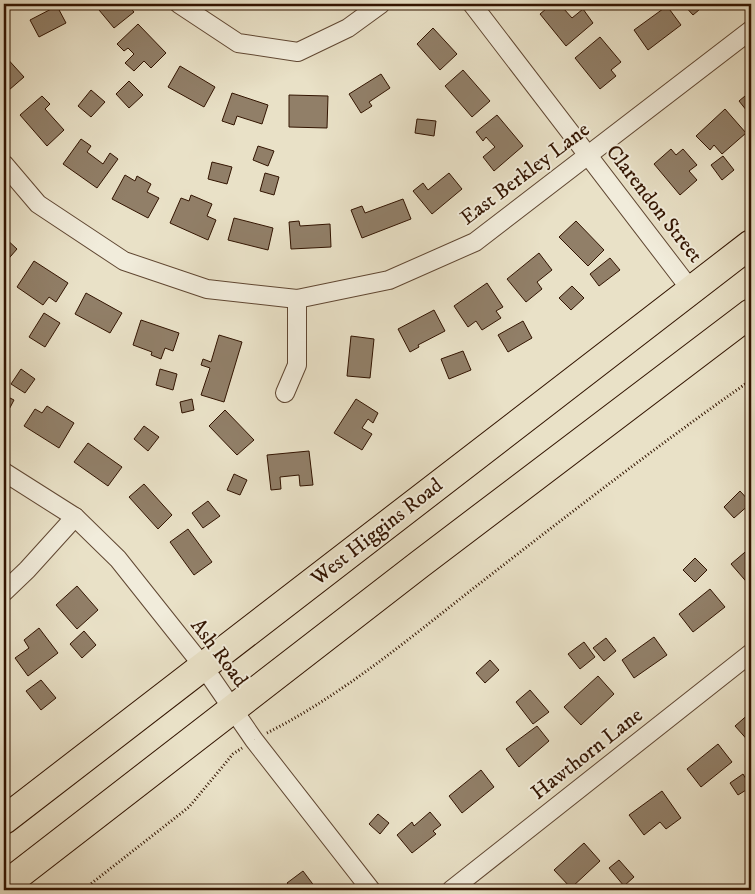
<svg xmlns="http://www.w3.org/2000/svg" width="755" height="894" font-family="'IM FELL DW Pica',serif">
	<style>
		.building { fill: #917f68; stroke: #321401 }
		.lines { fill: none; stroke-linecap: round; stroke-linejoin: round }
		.minor-casing { stroke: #604732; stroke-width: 20 }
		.primary-casing { stroke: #321401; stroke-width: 30 }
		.path { stroke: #321401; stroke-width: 3; stroke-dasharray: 1 2.5; stroke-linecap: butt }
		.minor { stroke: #f1ecdb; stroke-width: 18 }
		.primary { stroke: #e9e1c7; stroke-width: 28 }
		.labels { text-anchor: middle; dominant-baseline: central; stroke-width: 4; stroke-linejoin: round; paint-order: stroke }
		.street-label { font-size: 21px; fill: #321401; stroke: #f1ecdb }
	</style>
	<rect width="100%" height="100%" fill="#e9e1c7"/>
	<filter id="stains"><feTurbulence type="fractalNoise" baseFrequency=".004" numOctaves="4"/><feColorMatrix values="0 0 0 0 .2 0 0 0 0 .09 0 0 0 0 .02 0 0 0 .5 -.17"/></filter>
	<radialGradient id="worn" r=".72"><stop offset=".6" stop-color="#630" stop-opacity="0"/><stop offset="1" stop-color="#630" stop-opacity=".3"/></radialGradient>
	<!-- building -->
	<g class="building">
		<polygon points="94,4 127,4 134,12 114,28"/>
		<polygon points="552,4 568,4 564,9 572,18 583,9 593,23 566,46 540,14"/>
		<polygon points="683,4 706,4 693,15"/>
		<polygon points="57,6 66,23 39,37 30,20"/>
		<polygon points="667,6 681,25 648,50 634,30"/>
		<polygon points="138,24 166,53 151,68 144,61 134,71 125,63 134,54 128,48 124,51 117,44"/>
		<polygon points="433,28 457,54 440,70 417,44"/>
		<polygon points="600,37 621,62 611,70 616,76 600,89 575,58"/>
		<polygon points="4,55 24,77 9,90 4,85"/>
		<polygon points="180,66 215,87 204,107 168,87"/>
		<polygon points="463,70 490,101 472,117 445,86"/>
		<polygon points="381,74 390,88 369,102 372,106 361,113 349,94"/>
		<polygon points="129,81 143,95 129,108 116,94"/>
		<polygon points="91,90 105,102 91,117 78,106"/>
		<polygon points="751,91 751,116 739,101"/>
		<polygon points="232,93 268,105 262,124 237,116 234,125 222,121"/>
		<polygon points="289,95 328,96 327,128 289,127"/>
		<polygon points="42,96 50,104 45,109 64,130 47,146 20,115"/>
		<polygon points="725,109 746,133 722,154 714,145 710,150 696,136"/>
		<polygon points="497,115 523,146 494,171 483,157 495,147 486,137 483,141 476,132"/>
		<polygon points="417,119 436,121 434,136 415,133"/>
		<polygon points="81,139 91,146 87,152 103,164 110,153 118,159 97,188 63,164"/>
		<polygon points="258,146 274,151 268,166 253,160"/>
		<polygon points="671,149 676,155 683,149 697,165 689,171 697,180 680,195 654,164"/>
		<polygon points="723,156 734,170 722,180 711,165"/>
		<polygon points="212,162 232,167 227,184 208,179"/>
		<polygon points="265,173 279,177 274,195 260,191"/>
		<polygon points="449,173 462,189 432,214 413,191 423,183 428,190"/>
		<polygon points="125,175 135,181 137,176 151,184 147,192 159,198 148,218 112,199"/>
		<polygon points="191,195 212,204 207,216 216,220 208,240 170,223 181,198 189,201"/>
		<polygon points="403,199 411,219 362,238 351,210 362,206 365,213"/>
		<polygon points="234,218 273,228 268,250 228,240"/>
		<polygon points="299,221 300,226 330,224 331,247 291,249 289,222"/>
		<polygon points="576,221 604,250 588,266 559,237"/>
		<polygon points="4,237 17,249 4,264"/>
		<polygon points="539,253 552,270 537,282 542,289 526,302 507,279"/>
		<polygon points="610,258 620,270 599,286 590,274"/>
		<polygon points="34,261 68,283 56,302 49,297 43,305 17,287"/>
		<polygon points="487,283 503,307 496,311 501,318 482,330 476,321 468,327 454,306"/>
		<polygon points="572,286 584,298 571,310 559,298"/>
		<polygon points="86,293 122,313 110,333 75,314"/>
		<polygon points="434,310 445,331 418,345 419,347 410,352 398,329"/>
		<polygon points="44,313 60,323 45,347 29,337"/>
		<polygon points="141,320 179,333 173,351 165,348 161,359 151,355 152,352 133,345"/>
		<polygon points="523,321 532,338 508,352 498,335"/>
		<polygon points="219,335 242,342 224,402 201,395 210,368 201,365 203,359 211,362"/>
		<polygon points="351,336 374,339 370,378 347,376"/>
		<polygon points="463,351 471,370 449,379 441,359"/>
		<polygon points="21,369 35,379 25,393 11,384"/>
		<polygon points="160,369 177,374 173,390 156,385"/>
		<polygon points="4,395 14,400 4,419"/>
		<polygon points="192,399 194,410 182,413 180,402"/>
		<polygon points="356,399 378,413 373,423 368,419 362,428 372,434 362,450 334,433"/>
		<polygon points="47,406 74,423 59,448 24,426 35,409 42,413"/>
		<polygon points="225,410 254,440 237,455 209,426"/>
		<polygon points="144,426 159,437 148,451 134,439"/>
		<polygon points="88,443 122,467 108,486 74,462"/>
		<polygon points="309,451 313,485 300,486 299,475 280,477 281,489 271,490 267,455"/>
		<polygon points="234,474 247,480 240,495 227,490"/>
		<polygon points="144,484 172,515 158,529 129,497"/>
		<polygon points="740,491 751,503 734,518 724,507"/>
		<polygon points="208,501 220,516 203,528 192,513"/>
		<polygon points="188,529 212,562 194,575 170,542"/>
		<polygon points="751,547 751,587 731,564"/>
		<polygon points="695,558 707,570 695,582 683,570"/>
		<polygon points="77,586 98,610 77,629 56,605"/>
		<polygon points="710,589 725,607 693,632 679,614"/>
		<polygon points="39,628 58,653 28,676 15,658 29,648 24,640"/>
		<polygon points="84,631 96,645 82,658 70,644"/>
		<polygon points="654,637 667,655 634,678 622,660"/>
		<polygon points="606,638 616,651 604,661 593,648"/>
		<polygon points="584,642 595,657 580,669 568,654"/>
		<polygon points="490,660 499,670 485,683 476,673"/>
		<polygon points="598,676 614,694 581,725 564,707"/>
		<polygon points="41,680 56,698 41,710 26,691"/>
		<polygon points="530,690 549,712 533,724 516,702"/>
		<polygon points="751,712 751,744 735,726"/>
		<polygon points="537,726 549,741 519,767 506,749"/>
		<polygon points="718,744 732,762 701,787 687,769"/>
		<polygon points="481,770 494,787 462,813 449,796"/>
		<polygon points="743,774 751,787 738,795 730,783"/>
		<polygon points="662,791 681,818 666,829 660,822 644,835 629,815"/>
		<polygon points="430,812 441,825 433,831 436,834 412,853 397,835 412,822 414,826"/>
		<polygon points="378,814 389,823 380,834 369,824"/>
		<polygon points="584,843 600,861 571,888 554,870"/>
		<polygon points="619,860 634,877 624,886 609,868"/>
		<polygon points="303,871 315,887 311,890 293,890 287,883"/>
	</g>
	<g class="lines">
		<defs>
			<g id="minor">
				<polyline points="179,4 238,43 298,52 348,28 381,4"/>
				<polyline points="472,4 691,290"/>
				<polyline points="4,164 38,204 124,261 207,289 297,299 389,280 475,242 751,30"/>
				<polyline points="285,393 297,365 297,299"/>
				<polyline points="4,472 75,517 118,559 203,666 254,740 371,890"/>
				<polyline points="4,592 27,570 75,517"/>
				<polyline points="451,890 751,653"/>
			</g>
			<g id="primary">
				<polyline points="4,820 751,244"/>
				<polyline points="4,886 420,564 751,313"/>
			</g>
		</defs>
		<!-- minor casing -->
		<use href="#minor" class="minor-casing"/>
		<!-- primary casing -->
		<use href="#primary" class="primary-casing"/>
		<!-- path -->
		<g class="path">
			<path d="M267,733C344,694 411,637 479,584C569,514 658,445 751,380"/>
			<polyline points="83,890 189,807 233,754 242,748"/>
		</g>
		<!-- minor -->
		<use href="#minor" class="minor"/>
		<!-- primary -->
		<use href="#primary" class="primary"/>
	</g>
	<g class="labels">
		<!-- street labels -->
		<g class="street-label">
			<text transform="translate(525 174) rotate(-37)">East Berkley Lane</text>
			<text transform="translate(654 204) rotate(52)">Clarendon Street</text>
			<text transform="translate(377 532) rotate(-38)">West Higgins Road</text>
			<text transform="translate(219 653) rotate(53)">Ash Road</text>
			<text transform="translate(587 754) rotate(-38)">Hawthorn Lane</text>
		</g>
	</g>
	<!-- margin -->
	<rect width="755" height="894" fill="none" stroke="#e9e1c7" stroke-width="20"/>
	<rect x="5" y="5" width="745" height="884" fill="none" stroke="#321401" stroke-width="2.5"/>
	<rect x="10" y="10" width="735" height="874" fill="none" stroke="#321401"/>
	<rect width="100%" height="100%" filter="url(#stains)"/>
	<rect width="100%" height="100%" fill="url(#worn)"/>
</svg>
